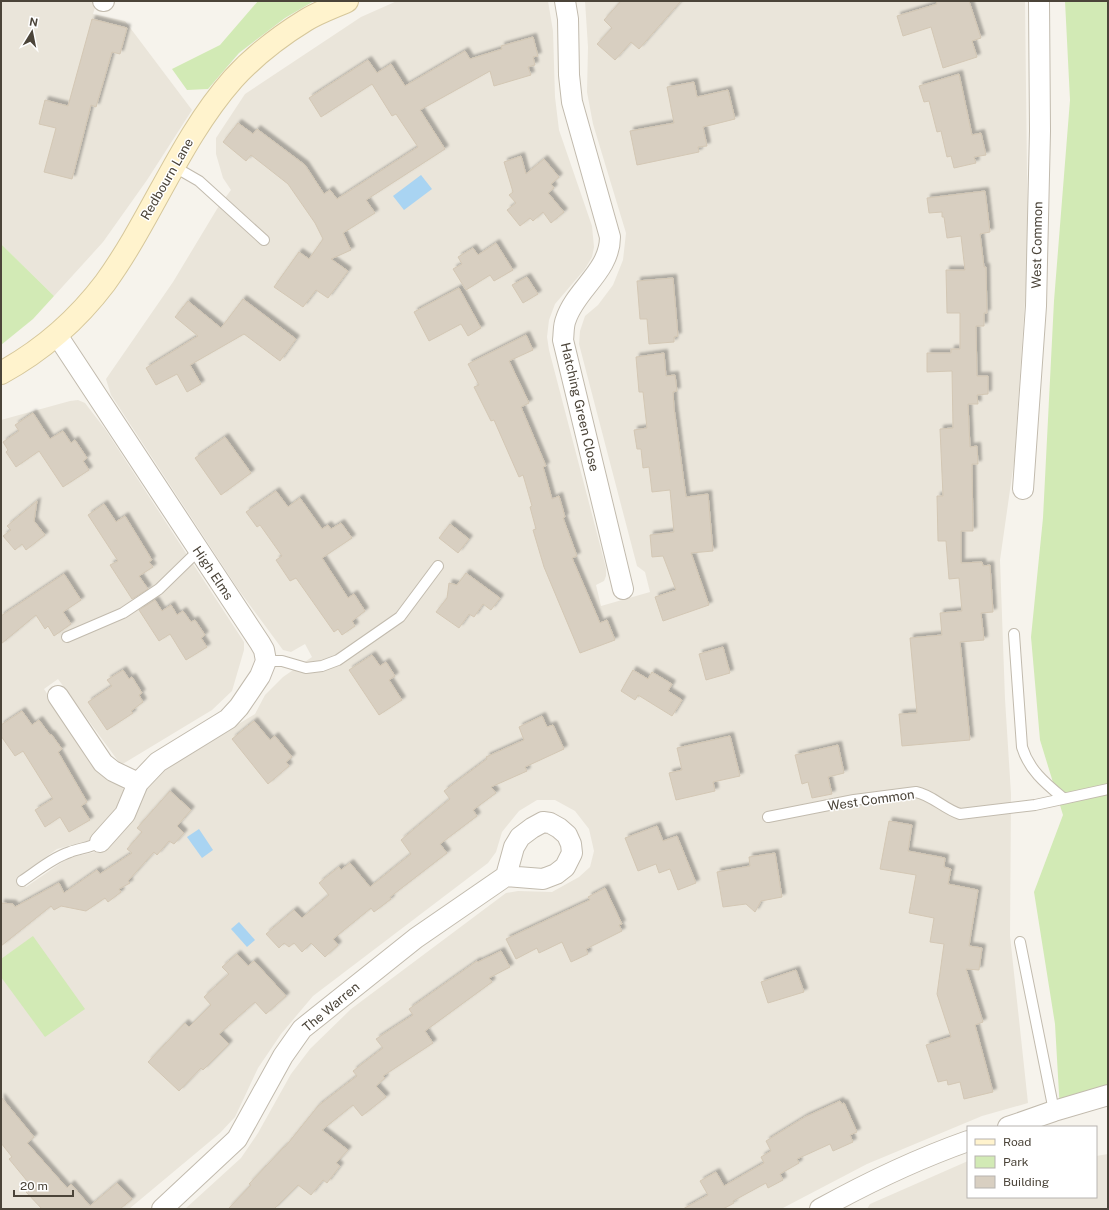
<svg xmlns="http://www.w3.org/2000/svg" width="1109" height="1210" font-family="'Public Sans',sans-serif">
	<style>
		.residential { fill: #eae5da }
		.green { fill: #d2eab5 }
		.water { fill: #a9d4f2 }
		.building { fill: #d8cfc1; stroke: #d3c7b4; filter: url(#shadow) }
		.lines { fill: none; stroke-linecap: round; stroke-linejoin: round }
		.service-casing { stroke: #c2bbae; stroke-width: 12 }
		.minor-casing { stroke: #c2bbae; stroke-width: 22 }
		.secondary-casing { stroke: #d6c79b; stroke-width: 24 }
		.service { stroke: #fff; stroke-width: 10 }
		.minor { stroke: #fff; stroke-width: 20 }
		.secondary { stroke: #fff3cd; stroke-width: 22 }
		.labels { text-anchor: middle; dominant-baseline: central; stroke-width: 3; stroke-linejoin: round; paint-order: stroke }
		.street-label { font-size: 13px; fill: #4b4439; stroke: #fff }
	</style>
	<defs>
		<filter id="shadow"><feDropShadow dx="3.5" dy="-3.5" stdDeviation="1" flood-color="#0004"/></filter>
	</defs>
	<rect width="100%" height="100%" fill="#f6f3ec"/>
	<!-- residential -->
	<g class="residential">
		<polygon points="1,1 97,1 93,14 125,21 192,110 147,180 103,242 54,296 1,244"/>
		<polygon points="397,1 548,1 553,31 555,97 559,130 592,226 594,247 592,257 585,269 555,304 549,320 547,337 549,350 606,568 606,576 604,581 596,585 601,606 650,592 645,572 637,566 579,344 580,331 585,316 598,305 613,285 623,260 626,233 593,124 587,92 588,47 585,1 1025,1 1028,257 1014,462 1000,560 1005,699 1011,794 1010,936 1028,1103 982,1116 867,1164 781,1209 185,1209 241,1158 258,1133 291,1074 310,1049 351,1009 506,893 518,891 552,892 579,877 590,867 594,851 589,829 575,811 555,800 537,800 519,811 502,832 496,852 488,863 313,996 281,1034 258,1068 235,1117 220,1133 129,1209 1,1209 1,420 70,401 78,400 85,403 105,429 244,642 244,650 232,691 212,710 121,765 58,679 44,689 93,764 119,784 125,791 126,801 90,840 57,849 19,876 26,887 68,858 95,852 109,845 128,826 149,785 161,771 255,714 265,695 283,677 312,657 305,644 291,652 283,650 238,589 111,395 106,379 173,282 217,209 231,190 223,178 216,154 216,138 245,94 361,17"/>
		<polygon points="1108,1154 1108,1209 867,1209 870,1204 968,1161 968,1197 1096,1197 1096,1156"/>
	</g>
	<!-- green -->
	<g class="green">
		<polygon points="258,1 314,1 285,18 239,53 208,89 187,90 172,69 220,45"/>
		<polygon points="1065,1 1108,1 1108,1099 1060,1111 1055,1024 1034,892 1063,815 1040,740 1031,637 1043,518 1054,301 1070,100"/>
		<polygon points="1,244 54,296 33,319 1,345"/>
		<polygon points="33,936 85,1009 45,1037 1,977 1,959"/>
	</g>
	<!-- water -->
	<g class="water">
		<polygon points="421,175 432,189 404,210 393,196"/>
		<polygon points="199,829 213,850 202,858 187,837"/>
		<polygon points="239,922 255,940 247,947 231,929"/>
	</g>
	<!-- building -->
	<g class="building">
		<polygon points="621,1 681,1 639,49 631,42 615,60 597,44 612,28 604,20"/>
		<polygon points="936,1 969,1 981,38 972,41 977,57 943,68 931,27 903,36 897,16 937,4"/>
		<polygon points="92,19 127,28 120,54 112,52 96,107 91,105 72,179 44,172 56,128 39,124 45,100 68,106"/>
		<polygon points="533,37 538,56 533,57 535,65 528,67 531,75 494,86 490,71 420,110 445,149 366,200 375,213 343,233 351,250 331,259 348,271 328,298 316,290 303,307 274,287 299,252 309,259 323,239 315,223 288,184 251,155 246,161 223,142 238,123 253,134 257,129 305,165 324,194 330,190 337,199 418,147 396,114 392,116 372,84 321,117 309,98 368,60 377,73 391,64 405,86 465,51 470,59 502,49 501,46"/>
		<polygon points="959,74 972,135 981,133 986,155 974,157 976,163 954,168 951,156 947,157 941,131 937,132 929,101 924,102 919,86"/>
		<polygon points="694,82 697,97 728,90 735,119 703,127 707,146 698,147 699,152 637,165 630,131 674,123 667,87"/>
		<polygon points="521,156 526,174 544,159 559,177 551,184 554,188 548,193 564,212 551,223 543,212 533,221 530,218 520,226 507,210 516,203 509,195 513,192 504,162"/>
		<polygon points="985,191 990,232 980,234 984,267 986,267 987,313 984,313 984,326 976,326 977,376 988,376 988,394 977,395 978,404 968,404 970,447 977,446 978,464 972,464 973,531 961,531 961,563 982,562 983,566 990,565 993,612 981,613 984,640 960,642 970,740 902,746 899,714 917,713 910,638 942,635 940,613 962,611 959,578 949,579 946,541 938,541 937,496 943,496 940,429 953,428 952,371 927,372 927,353 951,353 951,349 960,349 960,313 947,313 946,270 965,270 961,236 947,238 944,217 942,217 942,212 929,213 927,198"/>
		<polygon points="496,243 513,270 494,281 490,275 466,290 453,269 462,264 458,257 473,248 478,255"/>
		<polygon points="527,277 538,294 523,303 512,285"/>
		<polygon points="673,278 678,336 674,337 674,342 649,344 647,319 640,319 637,281"/>
		<polygon points="459,288 481,328 468,336 461,324 429,341 414,312"/>
		<polygon points="243,299 296,339 280,361 244,334 190,365 201,384 187,392 177,374 156,385 146,368 198,336 175,317 188,301 221,328"/>
		<polygon points="526,335 533,350 509,361 529,403 521,407 546,466 543,467 552,499 559,496 565,517 563,518 577,556 572,558 600,623 607,620 615,640 580,653 544,567 533,530 536,529 530,507 532,506 523,475 519,477 494,420 491,421 474,387 479,385 468,364"/>
		<polygon points="664,353 666,376 675,375 677,391 673,392 674,408 686,497 708,494 713,551 691,553 709,605 663,621 655,597 676,590 663,556 652,557 650,535 674,532 670,490 652,492 649,467 643,468 641,449 637,449 634,430 647,428 643,392 639,392 636,357"/>
		<polygon points="33,413 50,439 63,431 71,443 75,440 87,458 83,461 89,470 63,487 39,451 16,467 6,452 8,450 3,442 19,431 15,425"/>
		<polygon points="225,437 251,473 221,495 195,458"/>
		<polygon points="276,491 288,507 300,498 322,529 328,525 331,529 341,523 352,538 322,558 348,598 354,594 365,611 352,621 355,626 342,635 338,629 334,632 296,578 290,581 276,560 282,556 260,525 257,527 246,512"/>
		<polygon points="37,501 34,521 45,535 26,550 22,544 15,550 3,536 11,530 7,526"/>
		<polygon points="104,504 116,522 125,516 152,560 149,562 153,567 139,576 148,589 132,599 110,565 118,561 88,515"/>
		<polygon points="450,524 469,539 458,553 439,538"/>
		<polygon points="466,573 500,598 491,610 483,604 474,617 469,614 459,628 436,612 447,598 449,583 457,585"/>
		<polygon points="64,574 81,600 63,612 71,624 54,636 48,626 45,629 36,615 1,644 1,616"/>
		<polygon points="155,600 162,611 171,605 177,615 183,611 191,622 195,620 205,635 201,638 207,647 186,660 170,634 159,641 139,610"/>
		<polygon points="723,647 730,673 706,680 699,654"/>
		<polygon points="372,655 380,666 386,662 395,676 389,680 402,700 379,715 349,670"/>
		<polygon points="123,670 129,679 132,677 142,693 139,695 143,702 131,711 133,713 107,730 88,702 112,686 107,680"/>
		<polygon points="633,670 648,679 652,672 672,684 668,691 682,700 672,716 638,695 635,700 621,691"/>
		<polygon points="22,711 32,725 39,720 50,735 51,734 62,749 58,752 87,802 81,806 90,820 69,832 60,817 45,827 35,810 53,799 23,751 15,756 1,736 1,725"/>
		<polygon points="542,716 547,727 553,725 564,749 525,767 527,771 491,787 496,793 473,810 477,816 440,844 447,853 390,897 391,899 374,912 371,908 333,939 338,945 325,957 311,943 302,952 294,943 289,947 284,943 279,948 266,934 294,910 302,918 329,895 319,883 339,867 341,870 350,863 370,887 411,854 401,840 450,799 444,791 487,759 486,757 524,740 519,727"/>
		<polygon points="254,721 270,740 275,736 292,757 286,762 289,766 268,784 232,739"/>
		<polygon points="730,736 740,776 713,782 715,791 676,800 669,773 682,770 677,748"/>
		<polygon points="838,745 844,773 828,777 832,794 812,798 808,782 802,784 795,755"/>
		<polygon points="170,791 191,810 177,826 184,833 174,844 169,841 157,855 154,852 128,881 130,883 119,889 121,892 108,902 105,898 86,911 61,906 54,910 51,906 1,946 1,903 13,904 15,907 59,883 64,893 97,870 100,874 132,853 127,849 142,832 137,828"/>
		<polygon points="889,821 912,825 908,851 945,858 944,867 951,869 948,884 978,890 969,946 982,948 979,970 966,969 983,1022 975,1025 993,1092 964,1099 960,1082 948,1085 947,1080 938,1082 926,1045 951,1037 937,994 944,944 930,942 934,918 909,913 916,875 880,869"/>
		<polygon points="657,826 663,841 677,836 696,883 678,890 670,869 659,873 656,864 638,871 625,838"/>
		<polygon points="775,853 782,897 761,901 755,912 746,904 723,907 717,872 750,866 749,857"/>
		<polygon points="605,888 622,924 619,925 622,931 586,949 588,954 571,962 562,942 539,953 537,948 516,959 506,939 590,900 588,897"/>
		<polygon points="501,951 510,967 489,978 492,982 425,1031 433,1043 383,1076 385,1078 376,1086 386,1097 362,1116 353,1105 322,1130 348,1150 336,1163 340,1166 327,1183 323,1180 311,1195 298,1185 274,1209 228,1209 251,1185 249,1184 284,1147 285,1147 318,1106 357,1076 353,1071 383,1048 376,1039 413,1015 409,1009 477,961 478,962"/>
		<polygon points="237,954 248,966 254,961 286,996 266,1014 255,1002 219,1034 229,1044 203,1070 201,1068 179,1091 148,1062 185,1023 189,1027 211,1005 204,997 229,974 222,967"/>
		<polygon points="796,970 804,992 768,1003 761,982"/>
		<polygon points="1,1097 34,1137 27,1143 67,1188 71,1184 90,1206 117,1183 132,1199 120,1209 42,1209 26,1192 32,1187 9,1159 12,1157 1,1143"/>
		<polygon points="840,1101 842,1104 844,1103 857,1132 850,1135 853,1142 833,1151 830,1144 797,1159 799,1163 780,1174 783,1180 768,1188 766,1183 733,1201 734,1203 723,1209 683,1209 708,1195 700,1181 716,1172 724,1186 764,1163 761,1157 771,1151 766,1141 805,1117"/>
	</g>
	<g class="lines">
		<defs>
			<g id="service">
				<polyline points="173,166 199,181 264,240"/>
				<path d="M1014,634L1022,747C1029,770 1045,783 1063,798"/>
				<polyline points="67,637 123,613 159,589 198,551"/>
				<polyline points="266,661 282,661 306,668 322,666 338,660 400,617 438,566"/>
				<path d="M768,817L854,800L916,792C932,795 944,809 960,814L1035,805L1108,789"/>
				<path d="M22,881C37,871 52,858 70,852C80,848 90,848 100,842"/>
				<polyline points="1020,942 1054,1111"/>
			</g>
			<g id="minor">
				<polyline points="103,1 104,1"/>
				<path d="M565,1L568,19L569,75L572,102L610,237C610,271 576,289 566,319C563,326 564,333 563,340L623,589"/>
				<polyline points="57,335 260,643 264,650 266,661 260,676 239,707 228,719 158,762 138,783 125,814 100,842"/>
				<polyline points="1023,489 1036,306 1040,131 1039,1"/>
				<polyline points="58,696 103,763 113,771 138,783"/>
				<polyline points="1008,1127 1054,1111 1108,1095"/>
				<polyline points="162,1209 237,1139 283,1056 302,1029 416,938 506,876 514,847 520,837 532,828 543,822 550,823 559,828 567,835 571,844 572,853 565,867 556,874 543,879 506,876"/>
				<path d="M820,1209C867,1183 917,1159 968,1141"/>
			</g>
			<path id="secondary" d="M1,373C41,351 77,320 105,283C152,218 180,139 233,79C254,56 280,36 306,20C319,12 334,7 347,1"/>
		</defs>
		<!-- service casing -->
		<use href="#service" class="service-casing"/>
		<!-- minor casing -->
		<use href="#minor" class="minor-casing"/>
		<!-- secondary casing -->
		<use href="#secondary" class="secondary-casing"/>
		<!-- service -->
		<use href="#service" class="service"/>
		<!-- minor -->
		<use href="#minor" class="minor"/>
		<!-- secondary -->
		<use href="#secondary" class="secondary"/>
	</g>
	<g class="labels">
		<!-- street labels -->
		<g class="street-label">
			<text transform="translate(167 179) rotate(-60)">Redbourn Lane</text>
			<text transform="translate(1037 245) rotate(-89)">West Common</text>
			<text transform="translate(580 407) rotate(77)">Hatching Green Close</text>
			<text transform="translate(213 573) rotate(56)">High Elms</text>
			<text transform="translate(871 800) rotate(-8)">West Common</text>
			<text transform="translate(331 1007) rotate(-40)">The Warren</text>
		</g>
	</g>
	<!-- border -->
	<rect width="1109" height="1210" fill="none" stroke="#4b4439" stroke-width="4"/>
	<!-- legend -->
	<rect x="967" y="1126" width="130" height="72" fill="#ffffff" stroke="#b7b4b0"/>
	<rect x="975" y="1139" width="20" height="6" fill="#fff3cd" stroke="#b7b4b0"/>
	<text x="1003" y="1146" font-size="12" fill="#4b4439">Road</text>
	<rect x="975" y="1156" width="20" height="12" fill="#d2eab5" stroke="#b7b4b0"/>
	<text x="1003" y="1166" font-size="12" fill="#4b4439">Park</text>
	<rect x="975" y="1176" width="20" height="12" fill="#d8cfc1" stroke="#b7b4b0"/>
	<text x="1003" y="1186" font-size="12" fill="#4b4439">Building</text>
	<!-- north arrow -->
	<g transform="translate(32 32) rotate(10)" stroke="#ffffff" stroke-width="3" paint-order="stroke">
	<path d="M0-3L7 15L0 10L-7 15Z" fill="#4b4439"/>
	<text y="-6" font-size="11" font-weight="bold" text-anchor="middle" fill="#4b4439">N</text>
	</g>
	<!-- scale -->
	<path d="M14 1190v6h59v-6" fill="none" stroke="#4b4439" stroke-width="2"/>
	<text x="20" y="1190" font-size="12" fill="#4b4439" stroke="#ffffff" stroke-width="3" paint-order="stroke">20 m</text>
</svg>
